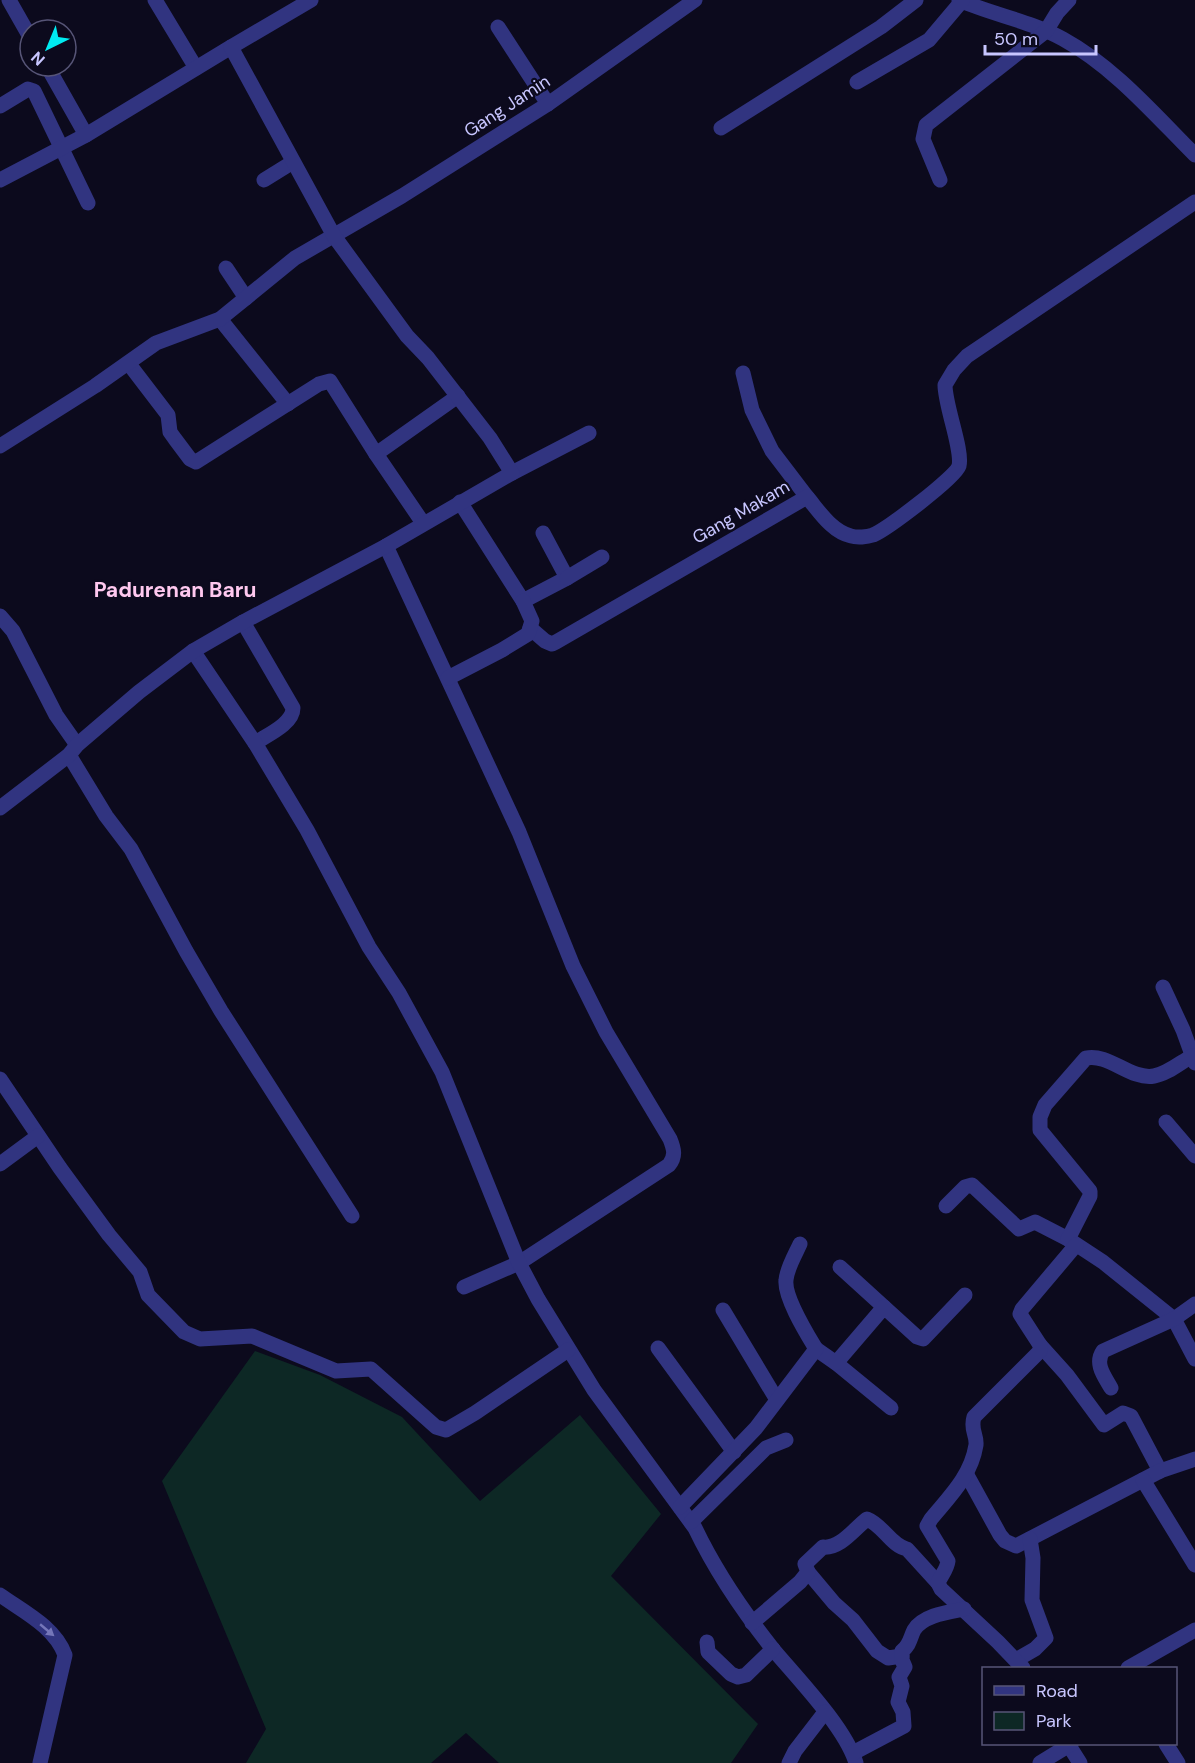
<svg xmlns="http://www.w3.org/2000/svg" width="1195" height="1763" font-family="'DM Sans',sans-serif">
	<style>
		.green { fill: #0d2825 }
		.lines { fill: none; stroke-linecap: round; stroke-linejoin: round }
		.minor { stroke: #313480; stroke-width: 15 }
		.oneway { fill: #7576b9 }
		.labels { text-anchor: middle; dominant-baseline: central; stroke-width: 4.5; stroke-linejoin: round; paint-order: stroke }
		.street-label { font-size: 18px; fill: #c8c6ff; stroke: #0c0a1d }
		.quarter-label { font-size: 21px; font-weight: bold; fill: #ffc8ef; stroke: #0c0a1d }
	</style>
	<rect width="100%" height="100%" fill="#0c0a1d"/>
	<!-- green -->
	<polygon class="green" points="255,1351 320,1375 402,1417 480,1501 580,1415 661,1514 611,1576 758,1724 731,1763 499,1763 466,1733 431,1763 246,1763 266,1729 162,1481"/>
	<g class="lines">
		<!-- minor -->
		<g class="minor">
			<polyline points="9,0 30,37"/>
			<polyline points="155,0 196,68"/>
			<path d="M959,0C993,15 1031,21 1063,39C1114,67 1154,114 1195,155"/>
			<polyline points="498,27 548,104"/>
			<polyline points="47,66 86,135"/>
			<polyline points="857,82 929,40 962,1"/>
			<polyline points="0,106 28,89 34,91 88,203"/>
			<polyline points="721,128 881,27 916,0"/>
			<polyline points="0,180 86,135 231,47"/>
			<polyline points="264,180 293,162"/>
			<polyline points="940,180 923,139 926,125 1046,31 1057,13 1069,0"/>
			<polyline points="226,268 246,298"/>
			<polyline points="220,319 288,404"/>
			<polyline points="129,364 168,415 170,432 175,439 190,459 196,462 319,384 330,381 376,454 423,523"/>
			<polyline points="743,373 752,410 772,451 807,497"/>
			<polyline points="0,446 95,386 156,343 220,319 295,258 402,196 548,104 695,0"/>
			<polyline points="376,454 458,396"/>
			<polyline points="512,473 589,433"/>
			<polyline points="460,502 523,601 567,578 543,533"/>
			<path d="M386,546L519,832L573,966L606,1032L670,1139C674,1149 676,1156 669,1165L519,1263L464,1287"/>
			<polyline points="567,578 602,557"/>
			<polyline points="0,616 13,631 56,715 77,745"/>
			<path d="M243,622L293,708C293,724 267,735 255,743"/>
			<path d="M530,628L545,641L552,644L556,642L807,497C819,511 832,532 851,536C857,538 867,537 873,535C887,529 955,478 959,466C963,450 945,406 945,385L954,370L967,356L1195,202"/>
			<path d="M193,651L255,743L307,830L369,947L399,993L442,1072L519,1263L538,1299L594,1390L695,1528C716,1572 742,1610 772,1648C797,1678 845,1727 856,1763"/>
			<polyline points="448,678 502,650 528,634 532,621 523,601"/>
			<polyline points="69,755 106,816 131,849 186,951 221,1011 352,1216"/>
			<polyline points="0,808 69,755 77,745 139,692 193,651 243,622 386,546 512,473 490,438 428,358 407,336 334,236 231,47 311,0"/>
			<polyline points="1163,987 1183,1030 1195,1063"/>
			<polyline points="0,1079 60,1168 109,1235 140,1272 148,1295 184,1332 200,1339 252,1336 336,1371 371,1369 436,1427 446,1430 475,1413 568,1350"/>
			<polyline points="1166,1122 1195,1156"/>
			<polyline points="0,1164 38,1136"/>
			<polyline points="946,1206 965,1187 972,1185 1019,1229 1035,1222 1068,1239 1103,1262 1174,1319 1195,1359"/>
			<path d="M1068,1239L1090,1196V1191L1040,1130V1117L1045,1105L1086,1058C1109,1053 1130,1080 1154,1076C1167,1074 1181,1062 1192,1056"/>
			<polyline points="840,1267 884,1307"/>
			<polyline points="723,1310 777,1400"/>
			<polyline points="1040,1345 1067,1375 1104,1425 1123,1413 1131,1416 1160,1471"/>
			<polyline points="658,1348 734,1452"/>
			<polyline points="816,1349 836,1363 891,1408"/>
			<polyline points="836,1363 884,1307 917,1337 923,1339 965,1295"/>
			<path d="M1111,1388C1105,1377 1094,1364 1103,1351L1174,1319L1195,1304"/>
			<polyline points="967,1475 1000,1535 1005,1541 1016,1546 1160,1471 1195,1459"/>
			<polyline points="1143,1480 1195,1565"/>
			<path d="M680,1507L756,1428L816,1349C807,1334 784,1297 786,1280C787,1268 795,1255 800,1244"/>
			<polyline points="691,1522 766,1448 786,1440"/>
			<polyline points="808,1572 834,1603 853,1620 877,1651 888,1658 902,1656"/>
			<path d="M0,1595C24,1612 55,1627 65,1655L40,1763"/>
			<path d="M752,1623L800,1582L808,1572L805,1564L823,1547C840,1549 854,1529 867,1519C883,1525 891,1546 907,1549L938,1583"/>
			<polyline points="707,1642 708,1652 731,1674 738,1677 746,1675 773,1649"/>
			<polyline points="1016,1660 1035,1649 1046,1638 1032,1600 1033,1558 1030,1539"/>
			<path d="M1023,1668L998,1642L941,1589L938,1583C941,1575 947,1570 948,1561L927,1526L931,1519C950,1496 971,1476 976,1445C977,1434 970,1430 974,1417L1040,1351V1345L1020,1314L1022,1309L1076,1245"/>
			<polyline points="1128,1668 1195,1630"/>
			<polyline points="1068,1744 1080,1763"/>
			<polyline points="1166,1744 1178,1763"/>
			<path d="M853,1753L904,1726L903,1712L898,1702L902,1686L899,1677L905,1667L902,1660V1651C910,1645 910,1638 914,1630C923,1615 949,1612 964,1609"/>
			<polyline points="789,1763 795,1751 825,1712"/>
			<polyline points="1040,1763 1071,1744"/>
		</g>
	</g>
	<!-- one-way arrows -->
	<defs><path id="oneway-solid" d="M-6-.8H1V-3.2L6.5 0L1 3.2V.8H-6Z" transform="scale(1.5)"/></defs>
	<use class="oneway" href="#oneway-solid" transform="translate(47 1630) rotate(40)"/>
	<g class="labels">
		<!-- street labels -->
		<g class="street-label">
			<text transform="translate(507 106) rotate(-33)">Gang Jamin</text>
			<text transform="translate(741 512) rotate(-30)">Gang Makam</text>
		</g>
		<!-- quarter labels -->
		<g class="quarter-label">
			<text x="175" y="590">Padurenan Baru</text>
		</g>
	</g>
	<!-- legend -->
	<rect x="982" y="1667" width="195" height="78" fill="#0c0a1d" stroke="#575577" stroke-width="1.5"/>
	<rect x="994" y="1686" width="30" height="9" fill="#313480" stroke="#575577" stroke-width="1.5"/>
	<text x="1036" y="1697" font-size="18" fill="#c8c6ff">Road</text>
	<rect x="994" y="1712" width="30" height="18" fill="#0d2825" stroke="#575577" stroke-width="1.5"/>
	<text x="1036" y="1727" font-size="18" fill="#c8c6ff">Park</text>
	<!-- north arrow -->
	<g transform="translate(48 48) rotate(223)"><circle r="28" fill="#0c0a1d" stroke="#575577" stroke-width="1.5"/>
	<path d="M0-4.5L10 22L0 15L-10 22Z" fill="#00ebf1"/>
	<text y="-9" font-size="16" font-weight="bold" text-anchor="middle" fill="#c8c6ff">N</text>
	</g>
	<!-- scale -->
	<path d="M985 45v9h111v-9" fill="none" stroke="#c8c6ff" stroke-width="3"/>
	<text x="994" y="45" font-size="18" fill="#c8c6ff" stroke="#0c0a1d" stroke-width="4.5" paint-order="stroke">50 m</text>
</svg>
